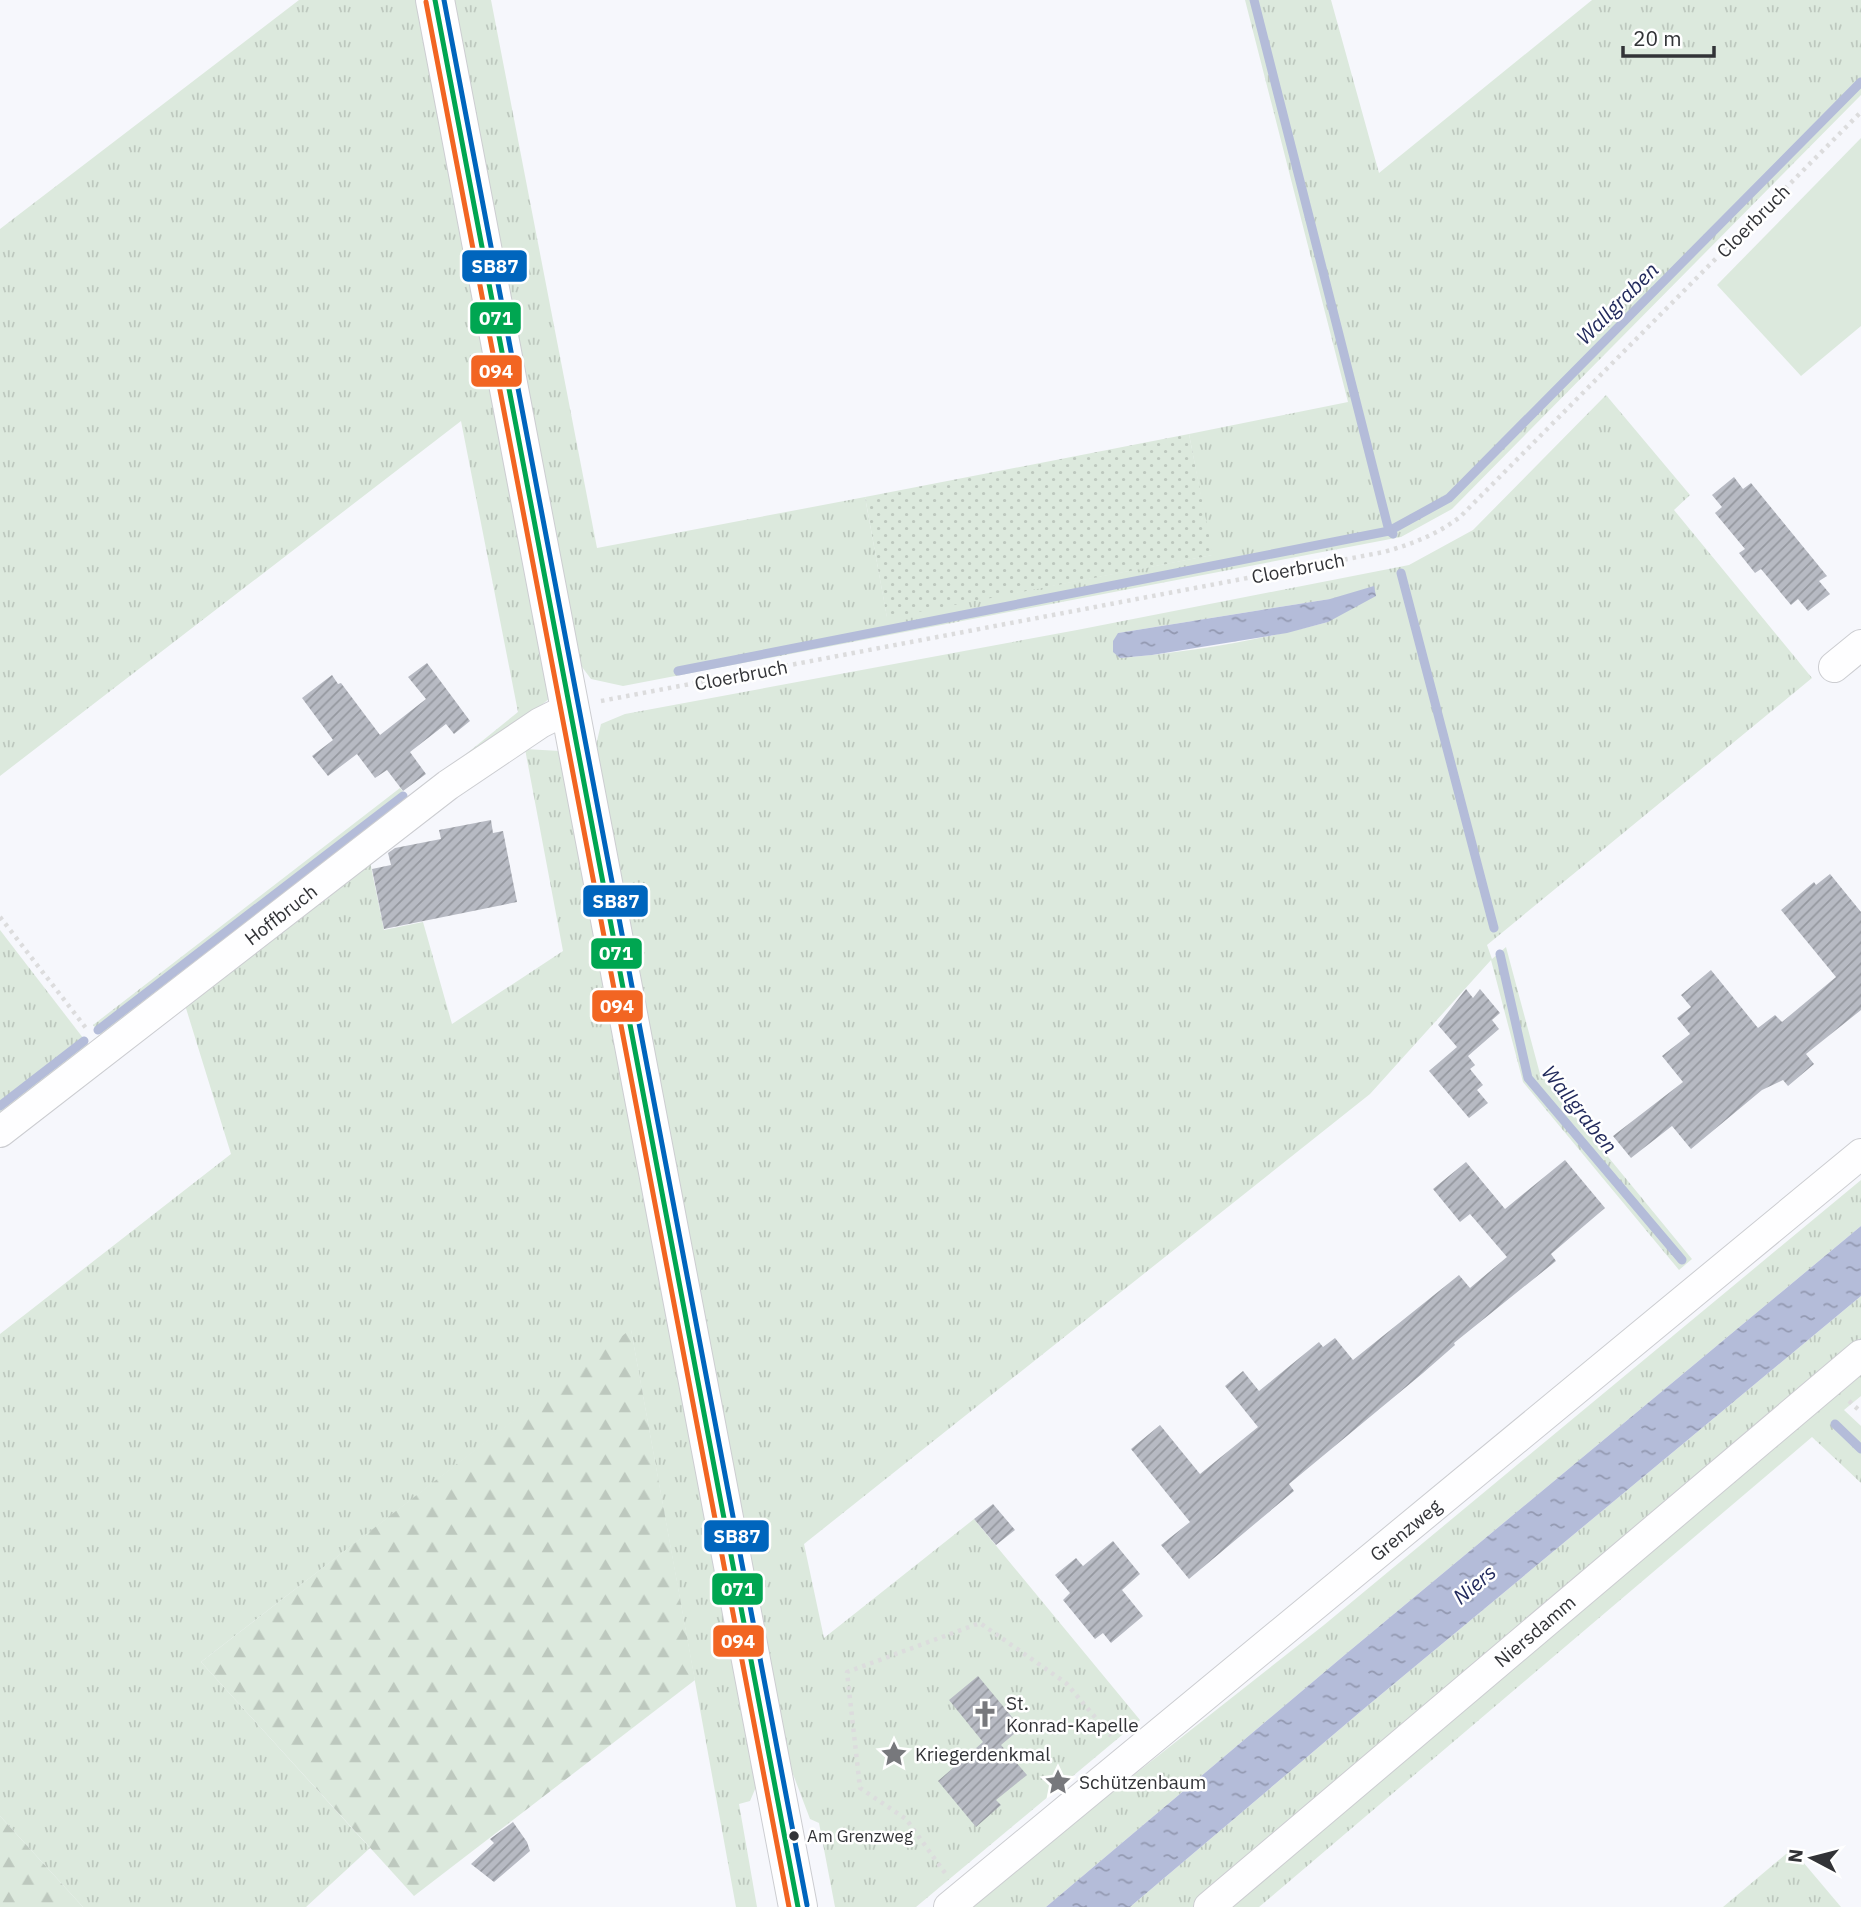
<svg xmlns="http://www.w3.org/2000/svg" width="1861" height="1907" font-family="'IBM Plex Sans',sans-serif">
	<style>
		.grass { fill: url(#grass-tufts); fill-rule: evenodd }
		.forest { fill: url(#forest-firs) }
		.park { fill: url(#park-dots) }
		.pitch { fill: #dce9dd }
		.water { fill: url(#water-ripples) }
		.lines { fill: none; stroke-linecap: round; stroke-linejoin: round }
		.stream { stroke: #b4bcd9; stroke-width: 9 }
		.building { fill: url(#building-hatch) }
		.street-casing { stroke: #cccdd1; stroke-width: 32 }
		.secondary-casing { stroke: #cccdd1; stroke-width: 40 }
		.path { stroke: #dcdcdd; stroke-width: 4.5; stroke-dasharray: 3.5 5; stroke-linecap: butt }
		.street { stroke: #fefeff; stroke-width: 30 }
		.secondary { stroke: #fefeff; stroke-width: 38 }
		.bus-1-casing { stroke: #fff; stroke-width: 10 }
		.bus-2-casing { stroke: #fff; stroke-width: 10 }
		.bus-3-casing { stroke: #fff; stroke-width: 10 }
		.bus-1 { stroke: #00a651; stroke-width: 5 }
		.bus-2 { stroke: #f26522; stroke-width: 5 }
		.bus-3 { stroke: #0065bd; stroke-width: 5 }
		.bus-dot { fill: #323337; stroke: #fff; stroke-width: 2.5 }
		.labels { text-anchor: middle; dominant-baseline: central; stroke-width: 5; stroke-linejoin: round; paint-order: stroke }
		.bus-label { font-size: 17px; fill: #323337; stroke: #fff; text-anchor: start }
		.street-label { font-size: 19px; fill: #323337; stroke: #fff }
		.poi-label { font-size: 19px; fill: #323337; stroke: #fff; text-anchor: start }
		.water-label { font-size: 21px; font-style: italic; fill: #222a5c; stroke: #fff }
		.line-badge { stroke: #fff; stroke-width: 2.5 }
		.badge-label { font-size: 19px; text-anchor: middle; font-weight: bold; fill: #fff }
	</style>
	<defs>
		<pattern id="grass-tufts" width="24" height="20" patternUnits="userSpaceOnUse" patternTransform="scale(1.75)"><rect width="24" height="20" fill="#dce9dd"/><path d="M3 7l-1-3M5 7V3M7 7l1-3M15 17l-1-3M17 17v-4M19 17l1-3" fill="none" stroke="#bdc8be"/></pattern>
		<pattern id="forest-firs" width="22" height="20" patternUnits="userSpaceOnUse" patternTransform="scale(1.75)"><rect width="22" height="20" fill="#dce9dd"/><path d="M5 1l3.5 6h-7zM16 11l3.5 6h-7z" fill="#bdc8be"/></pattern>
		<pattern id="park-dots" width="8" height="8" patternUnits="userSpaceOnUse" patternTransform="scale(1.75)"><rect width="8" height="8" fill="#dce9dd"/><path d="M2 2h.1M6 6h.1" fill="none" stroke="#bdc8be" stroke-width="1.8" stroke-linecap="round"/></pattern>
		<pattern id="water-ripples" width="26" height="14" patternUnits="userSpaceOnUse" patternTransform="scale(1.75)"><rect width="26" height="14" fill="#b4bcd9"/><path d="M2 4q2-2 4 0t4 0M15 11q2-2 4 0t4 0" fill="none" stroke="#9399b1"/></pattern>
		<pattern id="building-hatch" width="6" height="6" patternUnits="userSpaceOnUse" patternTransform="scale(1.75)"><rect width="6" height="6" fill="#b7bac3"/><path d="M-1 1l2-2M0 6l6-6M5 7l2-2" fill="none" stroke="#95989f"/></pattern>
	</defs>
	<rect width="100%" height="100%" fill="#f6f7fc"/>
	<!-- grass -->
	<g class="grass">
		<polygon points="299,0 418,0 550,698 520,723 103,1037 93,1025 400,788 409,800 518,712 461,421 0,776 0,229"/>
		<polygon points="453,0 491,0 597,548 865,497 887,617 1212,555 1189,434 1348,402 1245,0 1331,0 1379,173 1592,0 1861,0 1861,95 1452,509 1401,537 623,686 591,679 579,663"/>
		<path d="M1606,395L1690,495L1674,510L1812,678L1487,945L1492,959L1506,947L1540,1074L1692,1259L1679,1270L1523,1082L1491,960L1370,1094L804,1544L824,1638L974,1519L1140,1720L916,1907H835L819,1823L810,1819L785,1753L596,745L601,724L625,714L1077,630L1409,565L1473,530ZM1330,599L1328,622C1261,640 1190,652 1120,658L1118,633Z"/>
		<polygon points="525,749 560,751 756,1787 750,1801 739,1804 757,1907 736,1907 631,1330 201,1662 370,1848 306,1907 83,1907 0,1816 0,1334 231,1154 185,1005 370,862 384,930 423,922 452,1024 563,951"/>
		<polygon points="0,930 90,1047 0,1116"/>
		<polygon points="1861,1180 1861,1226 1347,1653 1046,1907 970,1907 1050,1841 1324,1625"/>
		<polygon points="1861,1296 1861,1396 1844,1410 1861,1426 1861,1483 1812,1437 1259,1907 1130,1907 1366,1707"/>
		<polygon points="1792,1849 1841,1907 1723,1907"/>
	</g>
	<!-- forest -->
	<g class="forest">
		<polygon points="631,1329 695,1680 414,1896 201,1662"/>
		<polygon points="0,1816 83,1907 0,1907"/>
	</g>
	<!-- park -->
	<polygon class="park" points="1189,434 1213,555 887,618 865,497"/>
	<!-- pitch -->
	<polygon class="pitch" points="1861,138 1861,326 1801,376 1717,285"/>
	<!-- water -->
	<g class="water">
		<polygon points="1374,586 1376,596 1328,622 1287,633 1152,655 1120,658 1113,652 1113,641 1118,633 1330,599"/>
		<polygon points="1861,1226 1861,1296 1366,1707 1130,1907 1046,1907 1347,1653"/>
	</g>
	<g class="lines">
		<!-- stream -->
		<g class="stream">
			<polyline points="1393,534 1389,531 1449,498 1861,82"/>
			<polyline points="1401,573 1494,928"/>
			<polyline points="678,671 1389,531 1254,0"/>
			<polyline points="1500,954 1528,1078 1682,1260"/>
			<polyline points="98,1030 403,796"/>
			<polyline points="0,1106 84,1041"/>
			<polyline points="1835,1424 1861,1449"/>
		</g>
	</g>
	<!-- building -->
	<g class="building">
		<polygon points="1734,477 1743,489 1751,483 1827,576 1819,581 1830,594 1808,611 1798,599 1791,605 1761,569 1755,573 1739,553 1745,549 1715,513 1722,507 1712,495"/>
		<polygon points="427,663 470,721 454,734 446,724 410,752 426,774 403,791 387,770 375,778 357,754 328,776 312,756 333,740 302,698 332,675 338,684 341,683 380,735 426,699 408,677"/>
		<polygon points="491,820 493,833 503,831 517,902 384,929 372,869 391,865 388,853 395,848 441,839 439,830"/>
		<polygon points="1830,874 1861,912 1861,1010 1806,1054 1814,1064 1788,1086 1783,1080 1762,1090 1691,1149 1672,1126 1631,1158 1613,1136 1683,1082 1662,1056 1690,1034 1677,1018 1691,1007 1681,995 1711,970 1758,1028 1775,1015 1782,1022 1836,977 1781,910 1814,882 1816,885"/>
		<polygon points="1466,989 1473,998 1480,989 1500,1013 1492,1020 1499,1029 1468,1056 1475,1065 1470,1069 1483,1085 1477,1090 1488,1103 1469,1118 1429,1071 1457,1047 1438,1025"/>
		<polygon points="1565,1160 1605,1208 1551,1254 1556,1261 1454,1343 1455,1345 1423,1373 1289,1484 1294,1491 1189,1579 1161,1545 1190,1522 1131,1449 1160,1425 1200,1474 1258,1427 1225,1386 1243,1371 1259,1391 1319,1342 1323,1347 1335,1338 1353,1360 1459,1275 1470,1288 1507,1257 1470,1214 1460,1222 1433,1189 1466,1162 1505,1209"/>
		<polygon points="993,1504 1015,1530 996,1545 974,1519"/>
		<polygon points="1113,1541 1140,1574 1122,1590 1143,1616 1111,1643 1103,1633 1095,1639 1063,1600 1070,1593 1055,1575 1076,1558 1083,1566"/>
		<polygon points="978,1676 1021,1728 1001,1745 1027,1775 996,1800 1001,1805 976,1827 938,1781 983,1742 949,1700"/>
		<polygon points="513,1822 527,1842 530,1851 494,1882 471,1864 494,1843 490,1839"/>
	</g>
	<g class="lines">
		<defs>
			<g id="street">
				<polyline points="1834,667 1861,645"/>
				<path id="s1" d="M0,1132L448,785L540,723L570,708"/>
				<path id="s2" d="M949,1907L1861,1154"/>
				<path id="s3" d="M1209,1907L1861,1355"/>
			</g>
			<polyline id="secondary" points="435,0 798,1907"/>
		</defs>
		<!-- street casing -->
		<use href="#street" class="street-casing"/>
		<!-- secondary casing -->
		<use href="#secondary" class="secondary-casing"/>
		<!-- path -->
		<g class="path">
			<path d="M601,701L1384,552C1412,544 1436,535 1460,517L1861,112"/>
			<polyline points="0,917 86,1028"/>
			<polyline points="1849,1401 1861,1412"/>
			<polyline points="945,1873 906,1819 860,1788 847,1672 980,1623 1066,1683 1111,1736"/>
		</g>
		<!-- street -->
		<use href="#street" class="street"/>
		<!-- secondary -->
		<use href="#secondary" class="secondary"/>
		<defs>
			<polyline id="bus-1" points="435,0 798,1907"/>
			<polyline id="bus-2" points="426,2 789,1907"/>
			<polyline id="bus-3" points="444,0 807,1905"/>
		</defs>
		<!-- bus-1 casing -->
		<use href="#bus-1" class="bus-1-casing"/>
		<!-- bus-2 casing -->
		<use href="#bus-2" class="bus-2-casing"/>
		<!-- bus-3 casing -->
		<use href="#bus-3" class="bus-3-casing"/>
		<!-- bus-1 -->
		<use href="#bus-1" class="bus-1"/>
		<!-- bus-2 -->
		<use href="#bus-2" class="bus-2"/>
		<!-- bus-3 -->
		<use href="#bus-3" class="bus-3"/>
	</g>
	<!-- icons -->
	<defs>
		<symbol id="church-bare" viewBox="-9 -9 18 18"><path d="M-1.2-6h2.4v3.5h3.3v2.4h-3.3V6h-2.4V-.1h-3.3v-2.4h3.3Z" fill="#77787c" stroke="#fff" stroke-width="2.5" paint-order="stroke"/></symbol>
		<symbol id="sight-bare" viewBox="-9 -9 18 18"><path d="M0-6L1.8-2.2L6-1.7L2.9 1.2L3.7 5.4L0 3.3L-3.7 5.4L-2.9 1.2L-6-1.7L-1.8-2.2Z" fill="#77787c" stroke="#fff" stroke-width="2.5" paint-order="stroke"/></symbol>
	</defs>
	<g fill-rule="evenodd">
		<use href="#church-bare" x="966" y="1695" width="38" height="38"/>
		<use href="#sight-bare" x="875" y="1735" width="38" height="38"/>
		<use href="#sight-bare" x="1039" y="1763" width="38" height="38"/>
	</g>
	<!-- markers -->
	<circle class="bus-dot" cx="794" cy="1836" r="6"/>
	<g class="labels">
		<!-- bus labels -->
		<g class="bus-label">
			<text x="807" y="1836">Am Grenzweg</text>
		</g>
		<!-- street labels -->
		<g class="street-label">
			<text transform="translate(1753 221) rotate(-45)">Cloerbruch</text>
			<text transform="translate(1298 568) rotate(-11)">Cloerbruch</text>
			<text transform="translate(741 675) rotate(-11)">Cloerbruch</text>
			<text stroke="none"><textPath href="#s1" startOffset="355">Hoffbruch</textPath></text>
			<text stroke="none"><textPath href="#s2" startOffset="592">Grenzweg</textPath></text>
			<text stroke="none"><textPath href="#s3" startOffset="427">Niersdamm</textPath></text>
		</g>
		<!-- poi labels -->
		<g class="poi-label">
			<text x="1006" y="1703">St.<tspan x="1006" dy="22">Konrad-Kapelle</tspan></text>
			<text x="915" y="1754">Kriegerdenkmal</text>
			<text x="1079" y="1782">Schützenbaum</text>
		</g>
		<!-- water labels -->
		<g class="water-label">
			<text transform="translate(1617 303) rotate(-45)">Wallgraben</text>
			<text transform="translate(1580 1109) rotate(51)">Wallgraben</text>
			<text transform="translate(1474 1584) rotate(-40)">Niers</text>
		</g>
	</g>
	<g class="line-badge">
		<rect x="461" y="249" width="67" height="34" rx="7" fill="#0065bd"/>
		<rect x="469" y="301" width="53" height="34" rx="7" fill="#00a651"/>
		<rect x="470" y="354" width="53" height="34" rx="7" fill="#f26522"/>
		<rect x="582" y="884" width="67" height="34" rx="7" fill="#0065bd"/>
		<rect x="590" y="937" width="53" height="33" rx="7" fill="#00a651"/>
		<rect x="591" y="989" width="53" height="34" rx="7" fill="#f26522"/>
		<rect x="703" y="1519" width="67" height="34" rx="7" fill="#0065bd"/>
		<rect x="711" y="1572" width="53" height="34" rx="7" fill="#00a651"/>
		<rect x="712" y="1624" width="53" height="34" rx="7" fill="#f26522"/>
	</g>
	<g class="badge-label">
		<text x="495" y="273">SB87</text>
		<text x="496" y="325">071</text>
		<text x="496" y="378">094</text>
		<text x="616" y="908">SB87</text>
		<text x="616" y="960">071</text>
		<text x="617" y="1013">094</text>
		<text x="737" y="1543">SB87</text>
		<text x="738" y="1596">071</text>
		<text x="738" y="1648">094</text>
	</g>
	<!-- north arrow -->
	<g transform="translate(1812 1858) rotate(277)" stroke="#ffffff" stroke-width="5" paint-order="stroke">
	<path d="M0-5L12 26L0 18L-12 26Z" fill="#323337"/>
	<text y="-10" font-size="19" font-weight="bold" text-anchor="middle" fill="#323337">N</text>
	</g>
	<!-- scale -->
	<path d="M1623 46v10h91v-10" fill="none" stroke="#323337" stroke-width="3.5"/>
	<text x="1633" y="46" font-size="21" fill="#323337" stroke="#ffffff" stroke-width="5" paint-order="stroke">20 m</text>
</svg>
